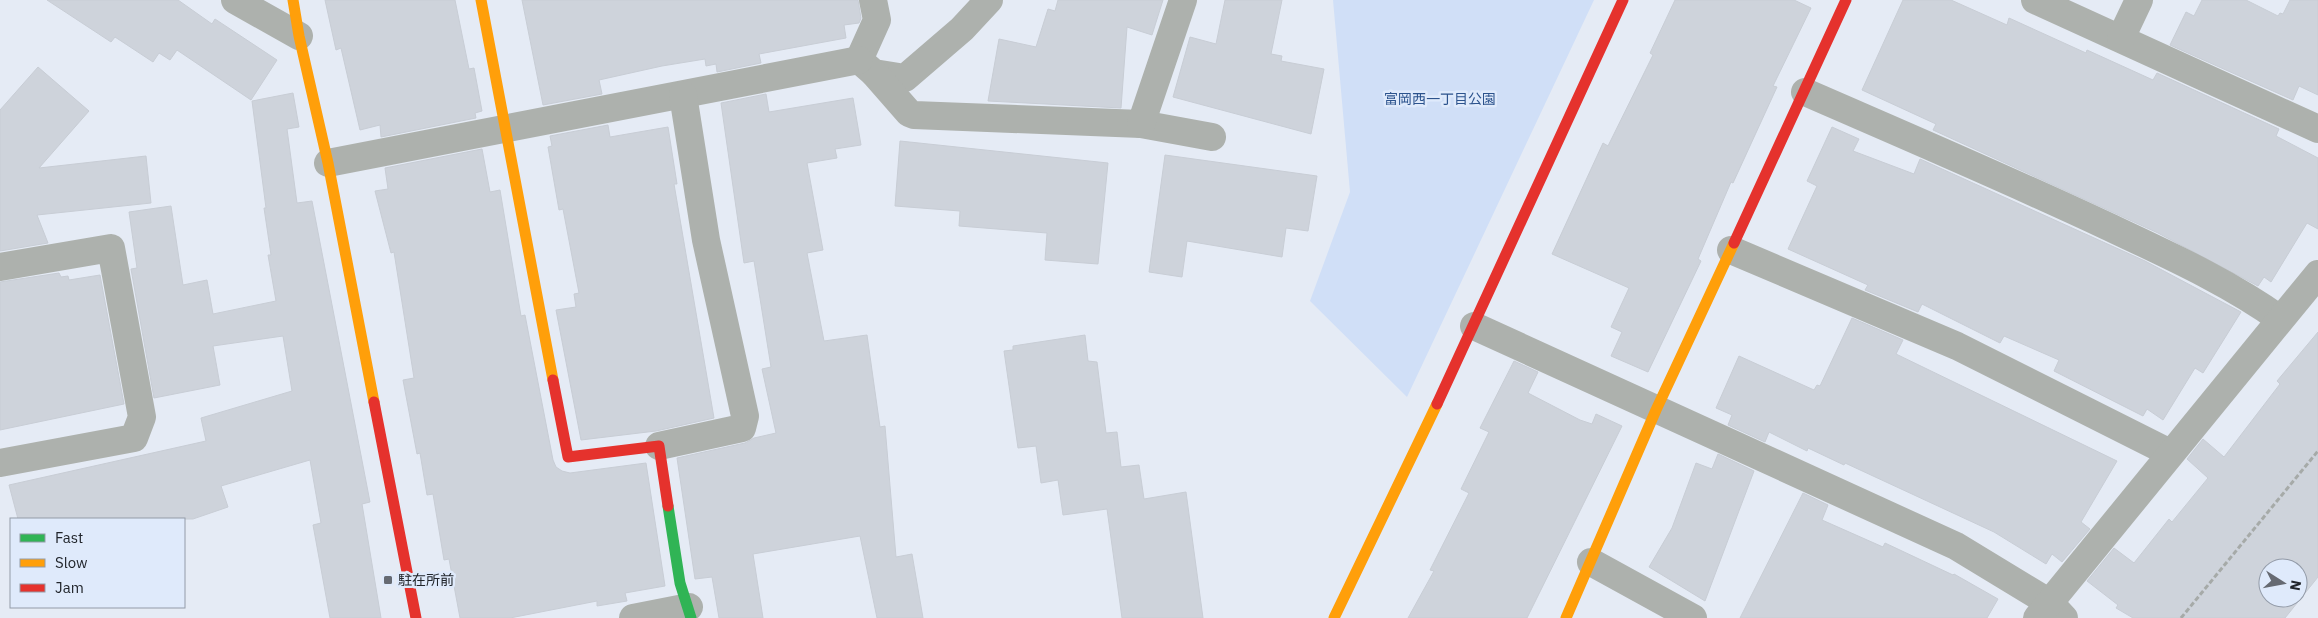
<svg xmlns="http://www.w3.org/2000/svg" width="2318" height="618" font-family="'IBM Plex Sans','Noto Sans JP',sans-serif">
	<style>
		.green { fill: #d0dff7 }
		.building { fill: #ced3db; stroke: #c8cdd5; fill-rule: evenodd }
		.lines { fill: none; stroke-linecap: round; stroke-linejoin: round }
		.path { stroke: #a6aaa8; stroke-width: 3; stroke-dasharray: 5 2.5; stroke-linecap: butt }
		.street { stroke: #adb1ad; stroke-width: 28 }
		.fast { stroke: #30b455; stroke-width: 11 }
		.slow { stroke: #ff9f0a; stroke-width: 11 }
		.jam { stroke: #e5322d; stroke-width: 11 }
		.poi-dot { fill: #666a72; stroke: #dfeafb; stroke-width: 2 }
		.labels { text-anchor: middle; dominant-baseline: central; stroke-width: 5; stroke-linejoin: round; paint-order: stroke }
		.park-label { font-size: 14px; fill: #2c538d; stroke: #dfeafb }
		.poi-label { font-size: 14px; fill: #21252b; stroke: #dfeafb; text-anchor: start }
	</style>
	<rect width="100%" height="100%" fill="#e5ebf5"/>
	<!-- green -->
	<polygon class="green" points="1333,0 1594,0 1407,397 1310,301 1350,192"/>
	<!-- building -->
	<g class="building">
		<polygon points="47,0 178,0 212,24 215,19 277,60 251,100 177,50 170,60 159,53 153,62 115,37 111,42"/>
		<polygon points="325,0 455,0 469,69 474,68 482,111 475,113 476,118 381,137 380,125 360,130 341,48 336,50"/>
		<polygon points="522,0 858,0 861,18 859,23 844,25 846,38 759,54 761,63 717,72 716,64 706,66 705,59 662,66 599,80 602,94 543,105"/>
		<polygon points="1058,0 1163,0 1152,35 1127,27 1121,108 988,101 999,39 1036,47 1048,9 1055,11"/>
		<polygon points="1225,0 1282,0 1271,54 1282,56 1281,61 1324,69 1311,134 1173,97 1190,37 1216,44"/>
		<polygon points="1675,0 1794,0 1811,8 1773,86 1777,87 1733,183 1731,182 1698,259 1701,261 1648,372 1611,356 1622,332 1611,327 1629,288 1552,254 1603,143 1608,146 1653,55 1650,53"/>
		<polygon points="1903,0 1951,0 2007,25 2009,18 2086,53 2087,50 2153,80 2157,73 2279,129 2276,136 2318,158 2318,229 2307,223 2271,282 2264,277 2258,286 2158,233 1933,130 1936,124 1862,90"/>
		<polygon points="2202,0 2246,0 2278,16 2280,13 2283,14 2290,0 2318,0 2318,95 2299,86 2293,100 2170,45 2186,12 2194,16"/>
		<polygon points="38,67 89,111 39,168 146,156 151,203 37,215 48,243 0,251 0,110"/>
		<polygon points="293,93 299,127 287,129 297,203 312,201 370,502 362,504 381,618 330,618 313,525 321,523 310,460 221,486 228,507 193,519 18,519 9,485 206,441 201,418 292,391 283,336 213,346 220,385 154,398 131,269 137,268 129,212 171,206 183,285 207,280 213,314 276,301 268,255 271,255 264,208 266,208 252,101"/>
		<polygon points="766,94 769,112 853,98 861,145 835,149 837,158 807,163 823,250 807,253 824,341 867,335 880,427 885,426 896,557 912,554 923,618 877,618 860,536 753,554 763,618 719,618 712,577 695,579 677,458 745,443 754,438 776,433 762,369 771,367 754,261 744,263 721,103"/>
		<polygon points="608,125 610,137 668,127 677,184 674,184 714,418 656,431 581,440 556,310 576,307 574,294 579,293 563,209 559,210 548,147 552,146 550,136"/>
		<polygon points="1832,127 1859,139 1853,151 1914,174 1920,159 2145,261 2241,312 2203,373 2195,368 2163,420 2147,409 2143,416 2054,371 2059,360 2004,336 2000,343 1922,304 1918,312 1865,290 1868,285 1788,249 1817,186 1807,181"/>
		<polygon points="900,141 1108,163 1098,264 1045,260 1047,233 959,226 960,211 895,206"/>
		<polygon points="482,149 490,192 500,190 521,316 525,315 553,460 556,467 562,471 570,473 646,463 665,586 625,593 627,601 597,606 597,601 510,618 460,618 449,559 444,560 433,494 427,495 420,453 417,454 403,380 414,378 394,252 391,253 375,191 388,189 385,168"/>
		<polygon points="1165,155 1317,176 1308,231 1286,228 1282,257 1187,241 1182,277 1149,272"/>
		<polygon points="59,273 61,277 68,276 69,280 100,275 124,404 0,430 0,282"/>
		<polygon points="1852,318 1903,340 1896,354 2117,461 2081,522 2090,529 2062,562 2052,554 2046,564 1994,532 1845,463 1844,465 1808,448 1807,451 1769,432 1765,442 1728,425 1732,415 1716,408 1739,356 1814,390 1817,385 1820,386"/>
		<path d="M2318,332V577L2285,618H2133L2116,608L2118,605L2087,581L2114,548L2134,563L2169,519L2172,522L2208,478L2187,459L2203,439L2224,457L2280,384L2277,381ZM2268,568H2298V598H2268Z"/>
		<polygon points="1085,335 1088,361 1097,362 1106,433 1117,432 1121,467 1139,465 1144,499 1186,492 1203,618 1122,618 1107,509 1063,515 1058,480 1041,483 1036,446 1018,448 1004,351 1013,350 1013,346"/>
		<polygon points="1514,361 1538,372 1528,393 1580,420 1592,424 1596,414 1622,426 1527,618 1408,618 1434,571 1430,570 1469,493 1461,489 1489,432 1480,428"/>
		<polygon points="1718,454 1754,471 1705,601 1649,567 1672,528 1696,463 1712,469"/>
		<polygon points="1803,493 1828,505 1822,520 1883,547 1885,543 1953,575 1954,574 1998,599 1987,618 1740,618"/>
	</g>
	<g class="lines">
		<!-- path -->
		<polyline class="path" points="2181,618 2318,451"/>
		<!-- street -->
		<g class="street">
			<polyline points="235,0 299,36"/>
			<polyline points="873,0 877,20 859,60 874,73 905,78 962,29 989,0"/>
			<polyline points="2035,0 2318,129"/>
			<polyline points="2121,38 2139,0"/>
			<polyline points="874,73 909,113 914,115 1141,124 1212,137"/>
			<path d="M1805,92C1906,136 2007,179 2107,226C2166,254 2227,281 2280,319"/>
			<polyline points="1141,124 1183,0"/>
			<polyline points="328,163 859,60"/>
			<polyline points="1731,250 1957,346 2170,453"/>
			<polyline points="0,267 111,248 142,417 134,438 0,463"/>
			<polyline points="1474,326 1956,546 2050,603 2064,618"/>
			<polyline points="659,446 742,428 745,416 706,240 683,95"/>
			<polyline points="1591,562 1693,618"/>
			<polyline points="633,618 689,607"/>
			<polyline points="2037,618 2318,274"/>
		</g>
		<!-- fast -->
		<polyline class="fast" points="668,506 680,583 691,618"/>
		<!-- slow -->
		<g class="slow">
			<polyline points="293,0 299,36 328,163 374,402"/>
			<polyline points="481,0 553,380"/>
			<polyline points="1334,618 1437,404"/>
			<polyline points="1566,618 1656,410 1734,243"/>
		</g>
		<!-- jam -->
		<g class="jam">
			<polyline points="1734,243 1846,0"/>
			<polyline points="553,380 568,457 659,446 668,506"/>
			<polyline points="374,402 416,618"/>
			<polyline points="1437,404 1623,0"/>
		</g>
	</g>
	<!-- markers -->
	<rect class="poi-dot" x="383" y="575" width="10" height="10" rx="2.5"/>
	<g class="labels">
		<!-- park labels -->
		<g class="park-label">
			<text x="1440" y="99">富岡西一丁目公園</text>
		</g>
		<!-- poi labels -->
		<g class="poi-label">
			<text x="398" y="580">駐在所前</text>
		</g>
	</g>
	<!-- legend -->
	<rect x="10" y="518" width="175" height="90" fill="#dfeafb" stroke="#939ba8"/>
	<rect x="20" y="534" width="25" height="8" fill="#30b455" stroke="#939ba8"/>
	<text x="55" y="543" font-size="15" fill="#21252b">Fast</text>
	<rect x="20" y="559" width="25" height="8" fill="#ff9f0a" stroke="#939ba8"/>
	<text x="55" y="568" font-size="15" fill="#21252b">Slow</text>
	<rect x="20" y="584" width="25" height="8" fill="#e5322d" stroke="#939ba8"/>
	<text x="55" y="593" font-size="15" fill="#21252b">Jam</text>
	<!-- north arrow -->
	<g transform="translate(2283 583) rotate(101)"><circle r="24" fill="#dfeafb" stroke="#939ba8"/>
	<path d="M0-4L9 19L0 12L-9 19Z" fill="#666a72"/>
	<text y="-8" font-size="14" font-weight="bold" text-anchor="middle" fill="#21252b">N</text>
	</g>
</svg>
